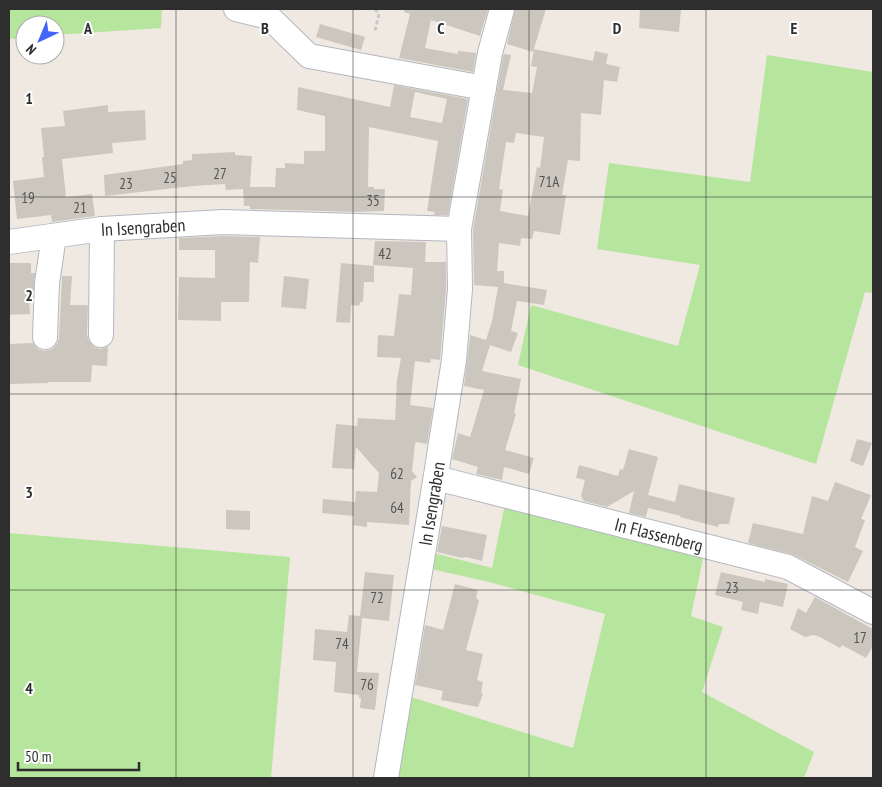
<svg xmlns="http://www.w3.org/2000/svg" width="882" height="787" font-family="'PT Sans Narrow',sans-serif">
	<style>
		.green { fill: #b6e59e }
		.building { fill: #cbc7bf; fill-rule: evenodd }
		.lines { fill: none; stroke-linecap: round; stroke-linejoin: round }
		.minor-casing { stroke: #b4b7c1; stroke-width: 26 }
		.path { stroke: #c9c9c9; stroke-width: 3; stroke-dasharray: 4 2.5; stroke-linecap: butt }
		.minor { stroke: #fff; stroke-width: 24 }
		.grid { fill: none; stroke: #2e2e2e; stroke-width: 1; stroke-opacity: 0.55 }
		.labels { text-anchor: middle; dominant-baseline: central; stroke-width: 4; stroke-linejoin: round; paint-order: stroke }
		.number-label { font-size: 15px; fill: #555452 }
		.street-label { font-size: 18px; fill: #2e2e2e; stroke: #fff }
		.grid-label { font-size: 16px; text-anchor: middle; font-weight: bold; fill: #2e2e2e; stroke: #fff; stroke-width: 4; stroke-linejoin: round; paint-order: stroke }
	</style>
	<rect width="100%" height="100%" fill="#efe9e1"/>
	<!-- green -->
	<g class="green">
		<polygon points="9,9 162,9 161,28 55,35 55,25 25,25 25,38 9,39"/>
		<polygon points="767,55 873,72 873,293 865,292 816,464 518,365 531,305 678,346 700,265 597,249 609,163 750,182"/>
		<polygon points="505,504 704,554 691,616 723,627 702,692 814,752 804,778 392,778 408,696 573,748 605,614 489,582 427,568 430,552 492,568"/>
		<polygon points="9,533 290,557 271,778 9,778"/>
	</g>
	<!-- building -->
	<g class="building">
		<polygon points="404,9 488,9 480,36 431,20 425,48 458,54 458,51 476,53 473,72 399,58 410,14 404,12"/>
		<polygon points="515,9 546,9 533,52 507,44"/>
		<polygon points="640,9 681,9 679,32 639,28"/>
		<polygon points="320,24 365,37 361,50 316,37"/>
		<path d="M534,49L593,61L595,51L608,54L606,64L620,67L617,82L604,80L601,115L581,113L580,161L568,160L562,195H566L560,235L534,231L532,239L521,238L520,246L499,243L497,271H504V283L547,290L544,305L517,301L511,331L518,333L511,352L490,345L482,371L521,379L514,413L516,414L505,450L534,458L529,474L504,467L502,480L476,474L478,467L452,459L458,433L470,437L484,390L464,386L470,337V335L486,340L492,321L498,287L474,285L473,230L503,56L504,54L511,55L503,90L532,93L537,67L531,66ZM516,133L544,137L540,168L537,167L528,216L500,211L503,190L499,189L506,142L514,143Z"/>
		<path d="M394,85L468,99L448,215H434L435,212L427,211L438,141L369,127L368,187H374V189H385L384,211L355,212L250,209V206H244L243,189L226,190L225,184L193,186L105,196L104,175L183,164V161L192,160V154L235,152V155L252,156L250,187H275L276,168H285V163L304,164V151H325V116L297,110L298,87L390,107ZM415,92L447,99L442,123L410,117Z"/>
		<polygon points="108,105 108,112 145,110 146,140 112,143 113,153 62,159 66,197 92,194 95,216 52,222 51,215 17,219 13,181 44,177 42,157 44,157 41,128 65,126 63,111"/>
		<polygon points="223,236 260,237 258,263 250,262 249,302 221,302 221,321 178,320 179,277 215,278 215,250 179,250 179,238"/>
		<polygon points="375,241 426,242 425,262 446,262 446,289 440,360 431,359 430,363 415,361 410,405 433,408 427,444 416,442 415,444 412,471 417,477 411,481 409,525 367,522 367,527 353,525 354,516 322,513 323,499 355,502 356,491 377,492 379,473 356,447 354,469 332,468 336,424 357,426 358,418 395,420 397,380 401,358 377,357 378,335 394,336 399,294 411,295 413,268 373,265"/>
		<polygon points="9,263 31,263 31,273 35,273 33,302 29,301 30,314 9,315"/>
		<polygon points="341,263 374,266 374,282 364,282 363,302 360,302 359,306 351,305 350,323 336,322"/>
		<polygon points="62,276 72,276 70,305 88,305 87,335 89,341 94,347 100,349 108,347 107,366 92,365 91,382 48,382 48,383 9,384 9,344 33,343 38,349 45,351 52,349 57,344 59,338"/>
		<polygon points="284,276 309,279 306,309 281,307"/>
		<polygon points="857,439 872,443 863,466 850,461"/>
		<polygon points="629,449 658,457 648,495 675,502 679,484 735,498 729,524 719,524 718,527 680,517 681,516 648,508 646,517 629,513 634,491 607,507 584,501 581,496 585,480 576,478 579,465 618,476 620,469 623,470"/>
		<polygon points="835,482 871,495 861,519 865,520 855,547 863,551 848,582 794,555 748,543 753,523 803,534 812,496 828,501"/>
		<polygon points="226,510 250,511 250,530 226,529"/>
		<polygon points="442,526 487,535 482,561 466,557 462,558 437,552"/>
		<polygon points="365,572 394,575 389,621 362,618 357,672 379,673 375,710 360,708 361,698 359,698 359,695 334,692 336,662 313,660 315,629 347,632 349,615 360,616"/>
		<polygon points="721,572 765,582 765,579 788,584 783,607 760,602 758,614 741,610 743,602 715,595"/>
		<polygon points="455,584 478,590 476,597 479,601 466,650 483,654 477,680 483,682 481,693 483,694 478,707 441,700 443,691 415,685 425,625 443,630"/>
		<polygon points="815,597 873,629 873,646 866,658 842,645 840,648 820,637 814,635 805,637 790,629 798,608 806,613"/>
	</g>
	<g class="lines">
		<defs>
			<g id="minor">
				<polyline points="236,9 269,17 309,56 484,88"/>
				<path id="s1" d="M9,242L102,229L223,222L459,229"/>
				<polyline points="101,335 102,229"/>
				<polyline points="45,337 47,283 54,236"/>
				<path id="s2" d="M436,478L788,567L873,612"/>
				<path id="s3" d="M386,778L436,475L454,360L460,289L459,229L490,53L502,9"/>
			</g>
		</defs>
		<!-- minor casing -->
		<use href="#minor" class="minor-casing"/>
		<!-- path -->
		<polyline class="path" points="375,9 379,14 375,31"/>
		<!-- minor -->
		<use href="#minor" class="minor"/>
	</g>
	<!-- grid -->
	<path class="grid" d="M176,9V778M353,9V778M529,9V778M706,9V778M9,197H873M9,394H873M9,590H873"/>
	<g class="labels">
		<!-- number labels -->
		<g class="number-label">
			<text x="220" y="173">27</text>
			<text x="170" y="177">25</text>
			<text x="549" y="181">71A</text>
			<text x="126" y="183">23</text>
			<text x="28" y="197">19</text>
			<text x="373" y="200">35</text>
			<text x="80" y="207">21</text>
			<text x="385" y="253">42</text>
			<text x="397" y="473">62</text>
			<text x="397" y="507">64</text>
			<text x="732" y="587">23</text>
			<text x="377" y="597">72</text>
			<text x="860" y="637">17</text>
			<text x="342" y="643">74</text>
			<text x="367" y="684">76</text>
		</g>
		<!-- street labels -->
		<g class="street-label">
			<text stroke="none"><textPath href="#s1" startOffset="135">In Isengraben</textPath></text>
			<text stroke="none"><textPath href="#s3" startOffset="278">In Isengraben</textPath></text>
			<text stroke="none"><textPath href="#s2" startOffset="230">In Flassenberg</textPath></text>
		</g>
	</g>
	<g class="grid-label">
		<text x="88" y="34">A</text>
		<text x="265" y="34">B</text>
		<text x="441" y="34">C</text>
		<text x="617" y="34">D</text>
		<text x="794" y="34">E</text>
		<text x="29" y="104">1</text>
		<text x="29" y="301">2</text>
		<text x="29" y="498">3</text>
		<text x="29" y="694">4</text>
	</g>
	<!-- border -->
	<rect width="882" height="787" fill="none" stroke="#2e2e2e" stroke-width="20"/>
	<!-- north arrow -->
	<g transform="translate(40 40) rotate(224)"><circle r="24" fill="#ffffff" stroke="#ababab"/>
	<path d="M0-4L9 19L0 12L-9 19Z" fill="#4264fb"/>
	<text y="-8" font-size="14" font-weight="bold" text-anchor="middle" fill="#2e2e2e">N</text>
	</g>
	<!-- scale -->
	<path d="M18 762v8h121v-8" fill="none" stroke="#2e2e2e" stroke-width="2.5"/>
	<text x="25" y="762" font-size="15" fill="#2e2e2e" stroke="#ffffff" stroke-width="4" paint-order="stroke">50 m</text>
</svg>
